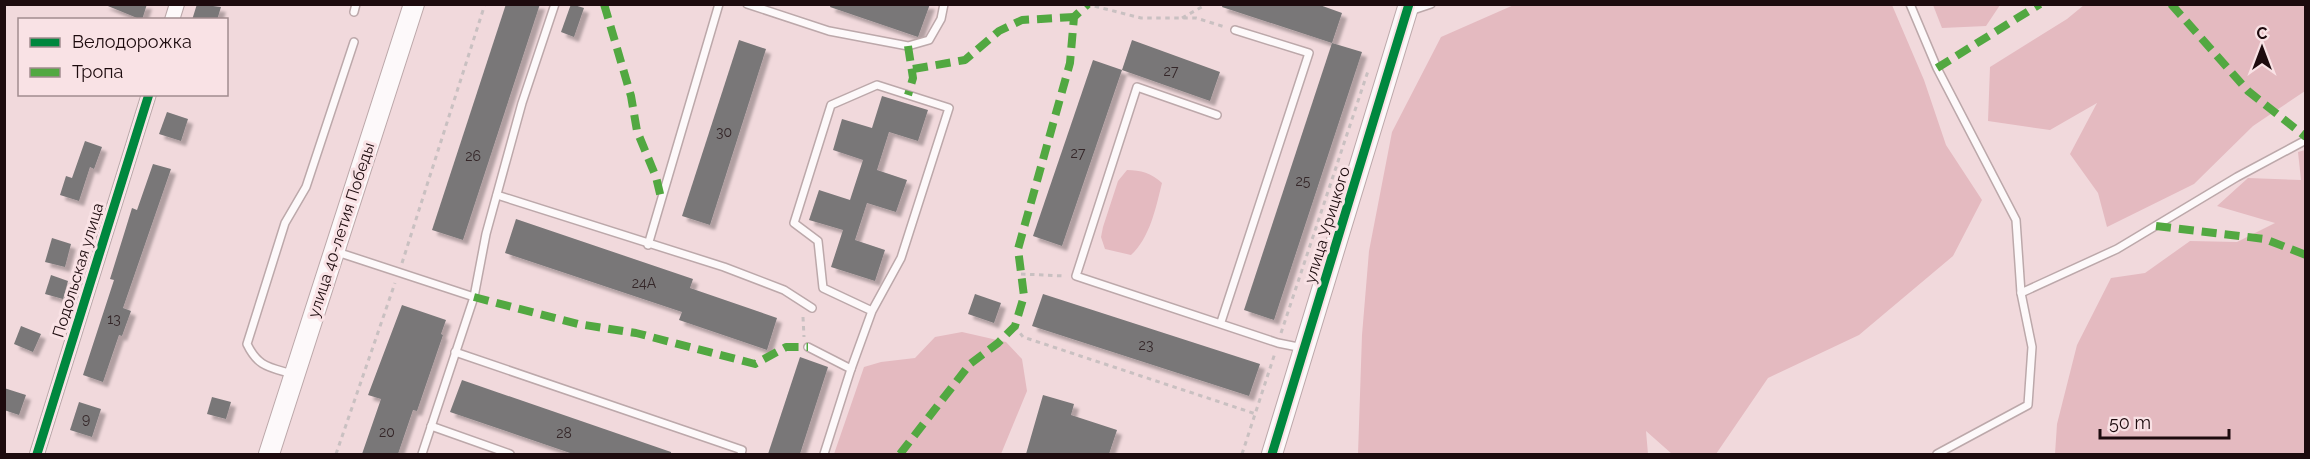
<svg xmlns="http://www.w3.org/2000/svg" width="2310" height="459" font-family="Raleway,sans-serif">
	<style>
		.green { fill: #e4bac0 }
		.building { fill: #797778; filter: url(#shadow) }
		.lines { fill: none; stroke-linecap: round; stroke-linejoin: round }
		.lane-casing { stroke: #bca8aa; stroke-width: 10 }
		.street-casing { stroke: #bca8aa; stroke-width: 16 }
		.secondary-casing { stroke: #bca8aa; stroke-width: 22 }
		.path { stroke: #c9c0c1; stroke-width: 3; stroke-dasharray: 4.5 4.5; stroke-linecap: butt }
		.lane { stroke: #fdf9fa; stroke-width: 7 }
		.street { stroke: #fdf9fa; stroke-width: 14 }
		.secondary { stroke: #fdf9fa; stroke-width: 20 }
		.quiet { stroke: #52a841; stroke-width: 8; stroke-dasharray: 15 8; stroke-linecap: butt }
		.cycleway-casing { stroke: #f9e2e5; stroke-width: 13 }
		.cycleway { stroke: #00873e; stroke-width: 9 }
		.labels { text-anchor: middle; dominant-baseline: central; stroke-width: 6; stroke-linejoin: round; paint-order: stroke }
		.number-label { font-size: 14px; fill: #342628 }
		.street-label { font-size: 16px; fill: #1d0b0e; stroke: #f9e2e5 }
	</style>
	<defs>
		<filter id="shadow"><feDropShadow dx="5" dy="5" stdDeviation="1.5" flood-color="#0004"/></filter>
	</defs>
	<rect width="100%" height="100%" fill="#f1d9dc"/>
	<!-- green -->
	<g class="green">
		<polygon points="1516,4 1892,5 1924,80 1946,145 1982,200 1953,256 1859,335 1768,378 1716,454 1672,454 1646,431 1648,454 1358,454 1362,335 1369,251 1392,132 1441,37"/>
		<polygon points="1933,5 2000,5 1986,26 1942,28"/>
		<polygon points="2302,5 2306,7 2305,91 2253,126 2194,184 2107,227 2098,193 2070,154 2097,103 2050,130 1988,121 1990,67 2067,19 2084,5"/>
		<polygon points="2305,150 2305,454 2055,454 2057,424 2077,345 2111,278 2145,273 2190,241 2237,242 2275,223 2217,206 2248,178 2301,180 2298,152"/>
		<path d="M1127,170C1141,170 1151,173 1162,183C1156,207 1150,238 1131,255L1105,249L1101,237L1103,227L1118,181Z"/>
		<polygon points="962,332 1006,342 1022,359 1027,391 1001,454 834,454 864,367 881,362 915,358 935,337"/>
	</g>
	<!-- building -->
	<g class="building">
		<polygon points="103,4 147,4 142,20"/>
		<polygon points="197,4 221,7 217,20 192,20"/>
		<polygon points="506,4 540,4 463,240 432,230"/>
		<polygon points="571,4 584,8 574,37 561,32"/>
		<polygon points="831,4 930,4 918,37 830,7"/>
		<polygon points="1223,4 1317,4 1342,13 1332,43 1222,7"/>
		<polygon points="739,40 766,49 710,225 682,216"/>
		<polygon points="1132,40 1220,72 1210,101 1122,70"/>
		<polygon points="1332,43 1362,52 1274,320 1244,310"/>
		<polygon points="1093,60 1122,70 1062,246 1033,236"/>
		<polygon points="882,96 928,110 918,141 889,132 877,170 907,180 896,212 867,203 855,240 885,250 875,281 831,267 843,230 809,220 819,190 850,200 863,160 833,150 842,119 872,128"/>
		<polygon points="167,112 188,119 181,141 159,134"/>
		<polygon points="85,141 102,147 94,169 90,167 79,201 60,195 66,176 72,178"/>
		<polygon points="153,164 171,169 123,308 131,311 122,336 119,335 103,382 83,375 114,280 110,279 124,234 132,208 137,210"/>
		<polygon points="516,219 693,279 690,288 777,318 767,350 679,320 682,312 505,253"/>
		<polygon points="52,238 71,244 65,267 45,262"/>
		<polygon points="51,275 68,281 63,299 45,294"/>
		<polygon points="975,294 1001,303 994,323 968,314"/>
		<polygon points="1043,294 1260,364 1249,396 1032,326"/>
		<polygon points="402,305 446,320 441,334 443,335 417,411 413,410 398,454 362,454 381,399 368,395"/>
		<polygon points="21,326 41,334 33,352 14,344"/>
		<polygon points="800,357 828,367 800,454 768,454"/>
		<polygon points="462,380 671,452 671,454 573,454 450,412"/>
		<polygon points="4,388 26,395 19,415 4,410"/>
		<polygon points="1043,395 1074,404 1071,415 1117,430 1109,454 1026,454"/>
		<polygon points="212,397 231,402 226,419 207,414"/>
		<polygon points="79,402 101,409 92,437 70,430"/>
	</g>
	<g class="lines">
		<defs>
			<g id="lane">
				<polyline points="747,4 829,31 908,46 929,40 941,19 944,4"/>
				<polyline points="1910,4 1937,68 2016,220 2021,293 2032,347 2028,405 1937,454"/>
				<polyline points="1410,11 1431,4"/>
				<polyline points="354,12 356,4"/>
				<polyline points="1217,115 1137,87 1076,276 1278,343 1303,348"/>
				<polyline points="497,195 724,267 784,290 812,308"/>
				<polyline points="648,245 719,4"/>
				<polyline points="337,252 474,297 422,454"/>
				<polyline points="2021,293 2117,249 2237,177 2306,140"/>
				<polyline points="474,297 486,234 522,103 555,4"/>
				<polyline points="1221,322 1309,53 1235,30"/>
				<polyline points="808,347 851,369 824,454"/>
				<polyline points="455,352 742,450 741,454"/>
				<polyline points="851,369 872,311 823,288 818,241 794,223 831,105 877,85 949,108 901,258 872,311"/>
				<path d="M292,374C269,367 258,367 247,344L285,223L306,187L354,42"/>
				<polyline points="431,426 510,454"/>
			</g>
			<g id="street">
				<polyline points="172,20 177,4"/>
				<polyline points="37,454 149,94"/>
			</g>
			<g id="secondary">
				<polyline points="269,454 414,4"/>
				<polyline points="1272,454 1409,4"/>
			</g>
		</defs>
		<!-- lane casing -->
		<use href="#lane" class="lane-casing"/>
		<!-- street casing -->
		<use href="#street" class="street-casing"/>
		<!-- secondary casing -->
		<use href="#secondary" class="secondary-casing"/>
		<!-- path -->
		<g class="path">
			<polyline points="1086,4 1141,18 1196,18 1225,27"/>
			<polyline points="1182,18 1207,4"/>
			<polyline points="402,263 485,4"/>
			<polyline points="1021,274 1065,276"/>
			<polyline points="803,317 804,337"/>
			<polyline points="1015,326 1023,337 1256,414"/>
			<polyline points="1281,333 1368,71"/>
			<polyline points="336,454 395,283"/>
			<polyline points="1242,454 1275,353"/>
		</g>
		<!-- lane -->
		<use href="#lane" class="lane"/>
		<!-- street -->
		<use href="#street" class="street"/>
		<!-- secondary -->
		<use href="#secondary" class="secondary"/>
		<!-- quiet -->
		<g class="quiet">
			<polyline points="604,4 631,96 637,131 656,177 662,202"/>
			<polyline points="2171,4 2248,91 2306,137"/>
			<polyline points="908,46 913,78 908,95"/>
			<polyline points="1937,68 2040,4"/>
			<polyline points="913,69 965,60 999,31 1022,20 1074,17"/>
			<polyline points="2156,226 2265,239 2306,255"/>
			<polyline points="474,297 578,324 636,333 755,364 786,347 808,347"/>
			<polyline points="900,454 970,364 998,343 1015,326 1024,296 1018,249 1070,63 1074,17 1088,4"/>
		</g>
		<defs>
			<g id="cycleway">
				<polyline points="37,454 149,94"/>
				<polyline points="1272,454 1409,4"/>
			</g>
		</defs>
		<!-- cycleway casing -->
		<use href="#cycleway" class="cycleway-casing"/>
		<!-- cycleway -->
		<use href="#cycleway" class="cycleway"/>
	</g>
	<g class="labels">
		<!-- number labels -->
		<g class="number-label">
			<text x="1171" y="71">27</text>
			<text x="724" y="132">30</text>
			<text x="1078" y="153">27</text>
			<text x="473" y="156">26</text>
			<text x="1303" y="181">25</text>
			<text x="644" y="283">24А</text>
			<text x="114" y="319">13</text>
			<text x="1146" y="345">23</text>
			<text x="86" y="419">9</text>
			<text x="387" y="432">20</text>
			<text x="564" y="433">28</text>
		</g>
		<!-- street labels -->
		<g class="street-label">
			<text transform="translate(1327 225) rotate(-73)">улица Урицкого</text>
			<text transform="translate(341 230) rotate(-72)">улица 40-летия Победы</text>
			<text transform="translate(78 270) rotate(-73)">Подольская улица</text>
		</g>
	</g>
	<!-- border -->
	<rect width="2310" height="459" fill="none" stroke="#1d0b0e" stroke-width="12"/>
	<!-- legend -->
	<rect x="18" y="18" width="210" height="78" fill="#f9e2e5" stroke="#a18c8f" stroke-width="1.5"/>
	<rect x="30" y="38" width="30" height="9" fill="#00873e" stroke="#a18c8f" stroke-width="1.5"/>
	<text x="72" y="48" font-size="18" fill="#1d0b0e">Велодорожка</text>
	<rect x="30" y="68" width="30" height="9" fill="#52a841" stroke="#a18c8f" stroke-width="1.5"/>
	<text x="72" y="78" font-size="18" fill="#1d0b0e">Тропа</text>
	<!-- north arrow -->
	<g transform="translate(2262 48)" stroke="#f9e2e5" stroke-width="4.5" paint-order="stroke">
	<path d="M0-4.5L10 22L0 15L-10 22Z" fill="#1d0b0e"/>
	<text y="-9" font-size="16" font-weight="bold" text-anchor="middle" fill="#1d0b0e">С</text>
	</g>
	<!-- scale -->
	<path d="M2100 429v9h129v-9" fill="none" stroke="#1d0b0e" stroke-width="3"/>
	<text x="2109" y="429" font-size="18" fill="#1d0b0e" stroke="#f9e2e5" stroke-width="4.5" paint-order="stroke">50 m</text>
</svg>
